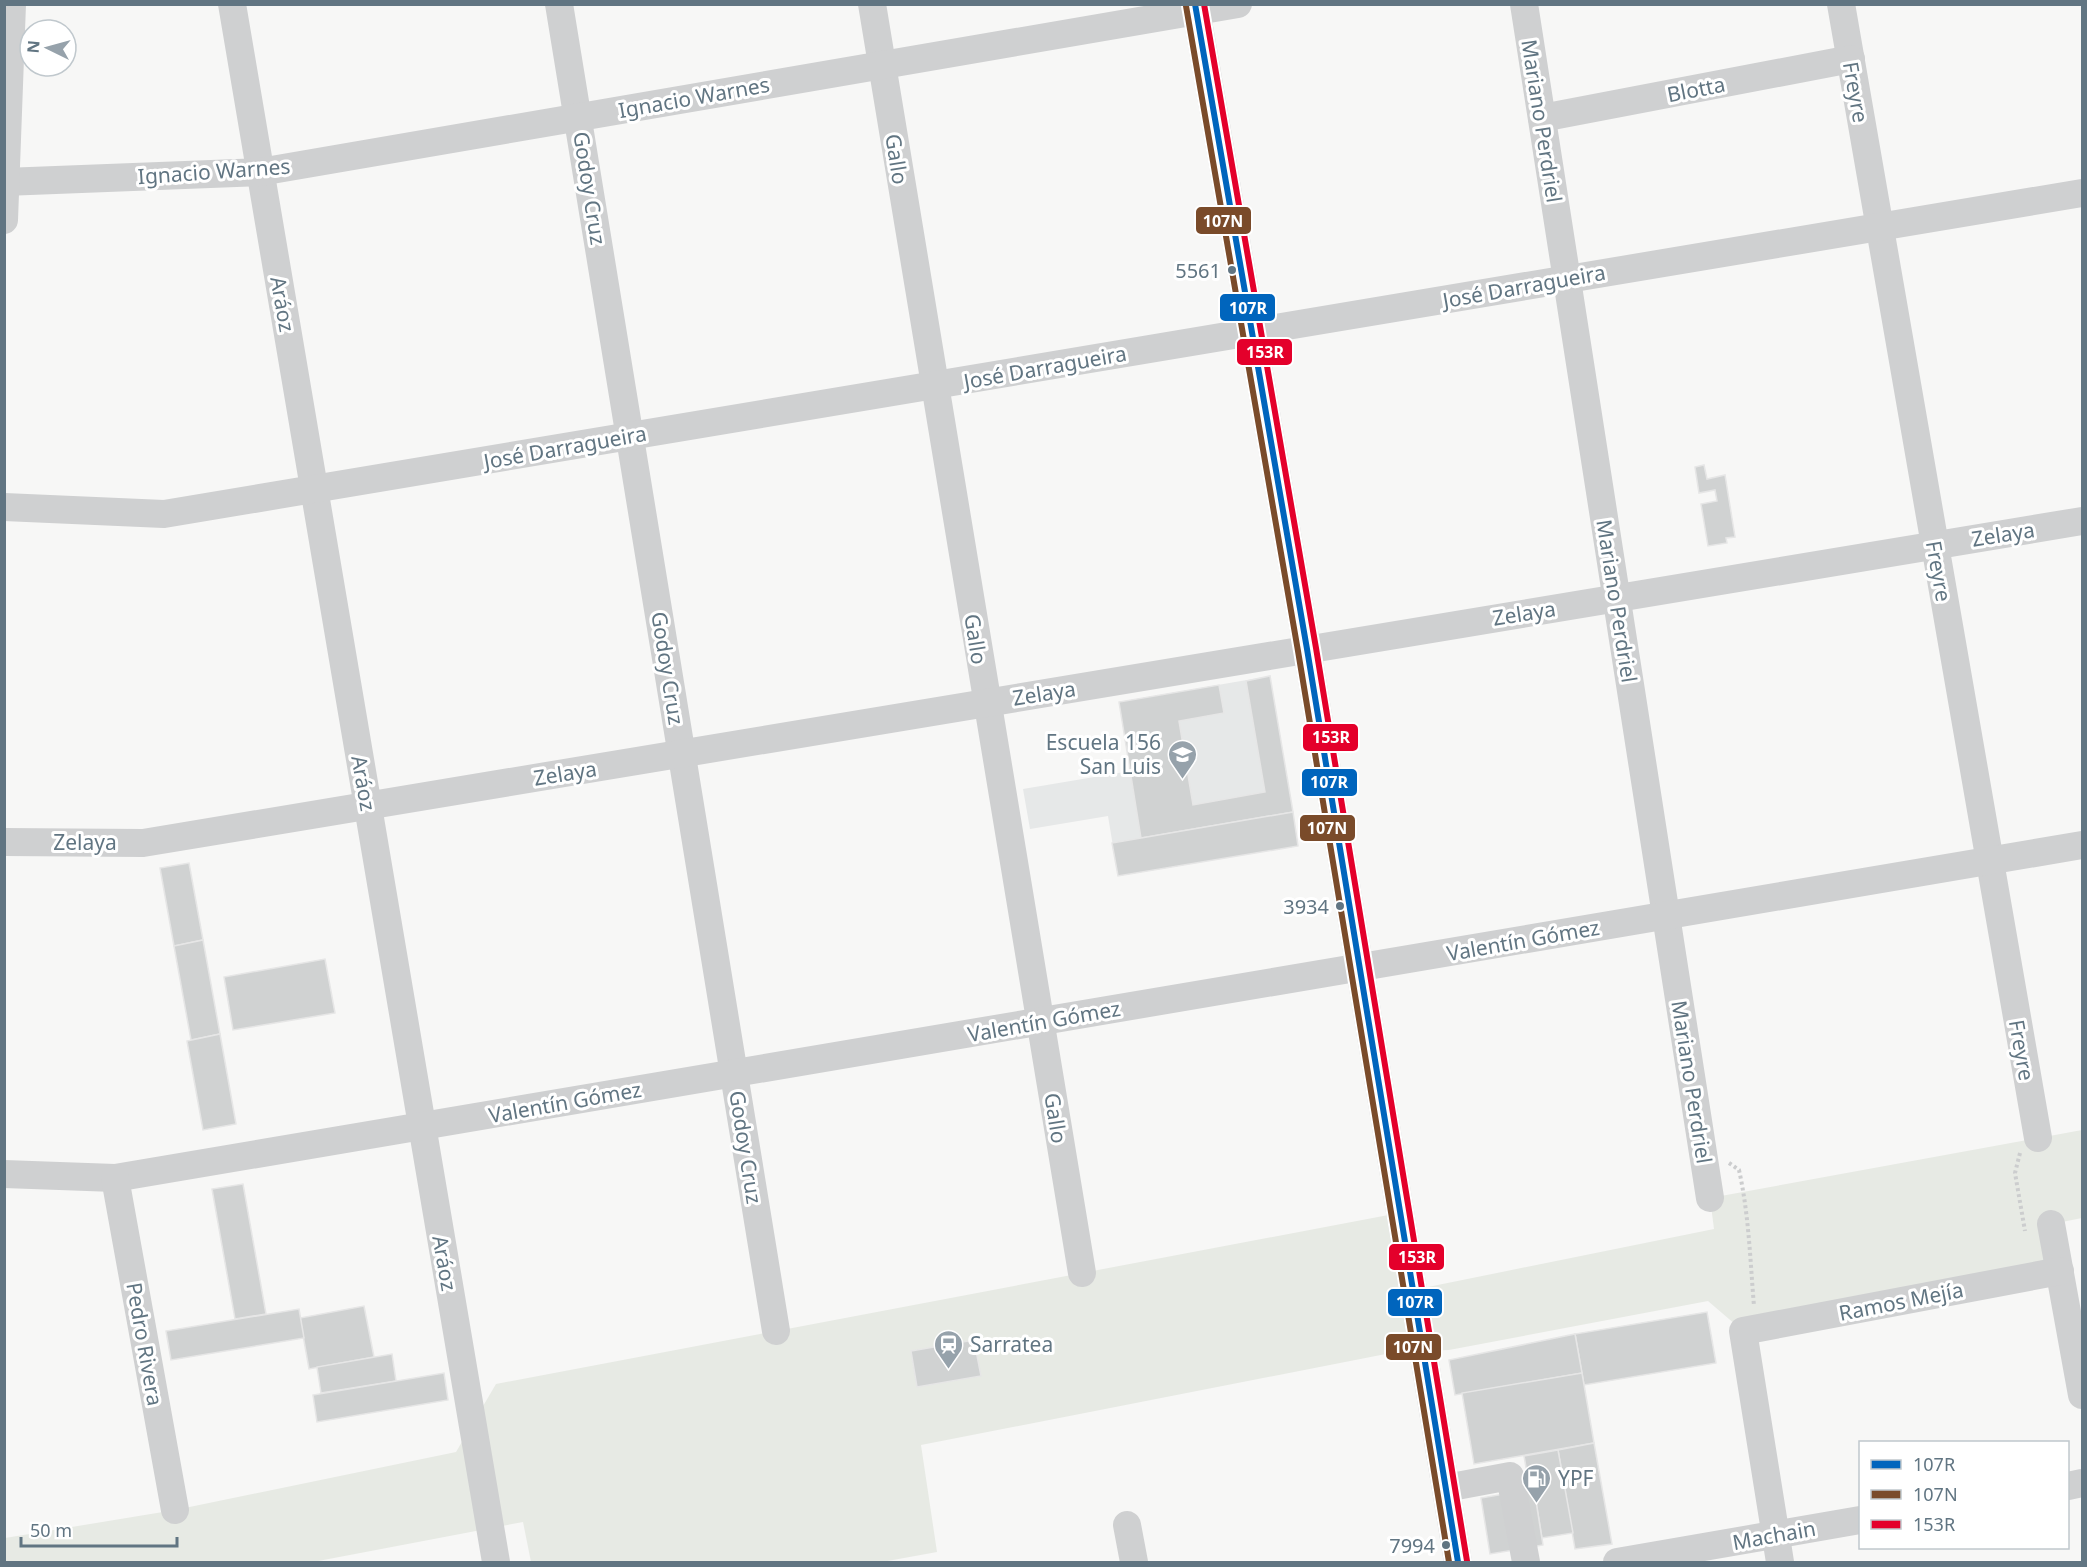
<svg xmlns="http://www.w3.org/2000/svg" width="2087" height="1567" font-family="'Noto Sans',sans-serif">
	<style>
		.built { fill: #e6e8e8 }
		.green { fill: #e7eae4 }
		.building { fill: #d0d2d2; stroke: #e6e6e6; stroke-width: 1.5 }
		.lines { fill: none; stroke-linecap: round; stroke-linejoin: round }
		.path { stroke: #cccdce; stroke-width: 4; stroke-dasharray: 3 3; stroke-linecap: butt }
		.minor { stroke: #cfd0d1; stroke-width: 28 }
		.bus-1-casing { stroke: #fff; stroke-width: 10 }
		.bus-2-casing { stroke: #fff; stroke-width: 10 }
		.bus-3-casing { stroke: #fff; stroke-width: 10 }
		.bus-1 { stroke: #0065bd; stroke-width: 6 }
		.bus-2 { stroke: #7a4b2a; stroke-width: 6 }
		.bus-3 { stroke: #e4002b; stroke-width: 6 }
		.bus-dot { fill: #617582; stroke: #fff; stroke-width: 2 }
		.labels { text-anchor: middle; dominant-baseline: central; stroke-width: 6; stroke-linejoin: round; paint-order: stroke }
		.bus-label { font-size: 20px; fill: #617582; stroke: #fff; text-anchor: end }
		.street-label { font-size: 21px; fill: #617582; stroke: #fff }
		.poi-label { font-size: 21px; fill: #617582; stroke: #fff; text-anchor: start }
		.line-badge { stroke: #fff; stroke-width: 2 }
		.badge-label { font-size: 16px; text-anchor: middle; font-weight: bold; fill: #fff }
	</style>
	<rect width="100%" height="100%" fill="#f7f7f6"/>
	<!-- built -->
	<polygon class="built" points="1270,676 1298,846 1118,876 1108,816 1030,829 1023,789 1130,771 1119,702"/>
	<!-- green -->
	<polygon class="green" points="2082,1130 2082,1218 2052,1224 2060,1271 1743,1331 1708,1301 1449,1350 1396,1352 921,1445 937,1552 882,1562 531,1562 523,1522 313,1562 5,1562 5,1538 175,1510 456,1452 496,1384 1399,1213 1413,1290 1714,1229 1710,1198"/>
	<!-- building -->
	<g class="building">
		<polygon points="1704,465 1707,479 1725,475 1735,537 1726,538 1727,543 1708,546 1701,504 1717,501 1715,490 1699,493 1695,467"/>
		<polygon points="1270,676 1293,812 1141,838 1119,702 1219,685 1224,713 1179,721 1193,805 1265,792 1246,681"/>
		<polygon points="1293,812 1298,846 1118,876 1112,843"/>
		<polygon points="189,863 203,940 174,946 160,868"/>
		<polygon points="203,940 220,1034 191,1040 174,946"/>
		<polygon points="325,959 335,1013 233,1030 224,977"/>
		<polygon points="220,1034 236,1124 203,1130 187,1041"/>
		<polygon points="243,1184 266,1314 235,1319 212,1189"/>
		<polygon points="364,1306 374,1357 309,1369 300,1318"/>
		<polygon points="299,1309 304,1338 171,1360 166,1331"/>
		<polygon points="1707,1312 1716,1363 1584,1385 1575,1334"/>
		<polygon points="1575,1334 1582,1373 1455,1395 1449,1360"/>
		<polygon points="974,1340 981,1376 917,1387 911,1351"/>
		<polygon points="392,1354 396,1381 321,1393 317,1367"/>
		<polygon points="444,1373 448,1400 317,1422 313,1395"/>
		<polygon points="1582,1373 1594,1443 1474,1464 1462,1393"/>
		<polygon points="1594,1443 1612,1544 1575,1549 1558,1450"/>
		<polygon points="1558,1450 1573,1533 1542,1538 1534,1489 1530,1490 1524,1456"/>
		<polygon points="1534,1489 1543,1545 1490,1554 1481,1498"/>
	</g>
	<g class="lines">
		<!-- path -->
		<g class="path">
			<polyline points="2020,1153 2015,1173 2025,1231"/>
			<path d="M1729,1163L1739,1170C1749,1215 1750,1259 1754,1306"/>
		</g>
		<!-- minor -->
		<g class="minor">
			<polyline points="232,4 496,1562"/>
			<polyline points="559,4 776,1331"/>
			<polyline points="872,4 1082,1273"/>
			<polyline points="1195,4 1307,649 1458,1562"/>
			<polyline points="1524,4 1710,1198"/>
			<polyline points="1841,4 2038,1138"/>
			<polyline points="1542,118 1851,59"/>
			<polyline points="4,182 260,172 1238,4"/>
			<polyline points="4,220 12,4"/>
			<polyline points="4,507 164,514 2082,193"/>
			<polyline points="4,842 143,843 2082,521"/>
			<polyline points="4,1174 115,1178 2082,845"/>
			<polyline points="115,1178 175,1510"/>
			<polyline points="2051,1224 2082,1395"/>
			<polyline points="2068,1486 2082,1483"/>
			<polyline points="1446,1488 1510,1476 1526,1562"/>
			<polyline points="1127,1525 1134,1562"/>
			<polyline points="1617,1562 1860,1520"/>
			<polyline points="1780,1562 1743,1331 2060,1271"/>
		</g>
		<defs>
			<polyline id="bus-1" points="1195,4 1307,649 1458,1562"/>
			<polyline id="bus-2" points="1186,6 1298,651 1449,1562"/>
			<polyline id="bus-3" points="1204,4 1316,648 1467,1561"/>
		</defs>
		<!-- bus-1 casing -->
		<use href="#bus-1" class="bus-1-casing"/>
		<!-- bus-2 casing -->
		<use href="#bus-2" class="bus-2-casing"/>
		<!-- bus-3 casing -->
		<use href="#bus-3" class="bus-3-casing"/>
		<!-- bus-1 -->
		<use href="#bus-1" class="bus-1"/>
		<!-- bus-2 -->
		<use href="#bus-2" class="bus-2"/>
		<!-- bus-3 -->
		<use href="#bus-3" class="bus-3"/>
	</g>
	<!-- icons -->
	<defs>
		<symbol id="school-pin" viewBox="-11 -11 22 30"><path d="M0 17L-7.5 6A9.5 9.5 0 1 1 7.5 6Z" fill="#96a2ab" stroke="#fff"/><path d="M0-5L7-2L0 1L-7-2ZM-4 1L0 2.5L4 1V4Q0 6-4 4Z" fill="#fff"/></symbol>
		<symbol id="station-pin" viewBox="-11 -11 22 30"><path d="M0 17L-7.5 6A9.5 9.5 0 1 1 7.5 6Z" fill="#96a2ab" stroke="#fff"/><path d="M-3-6H3Q5-6 5-4V2Q5 4 3 4L4.5 6H3L1.5 4h-3L-3 6H-4.5L-3 4Q-5 4-5 2V-4Q-5-6-3-6ZM-3.5-4v3h7v-3ZM-3.5 1v1.5H-2V1ZM2 1v1.5H3.5V1Z" fill="#fff"/></symbol>
		<symbol id="fuel-pin" viewBox="-11 -11 22 30"><path d="M0 17L-7.5 6A9.5 9.5 0 1 1 7.5 6Z" fill="#96a2ab" stroke="#fff"/><path d="M-5.5-6h7V0h2V4h1.3V-2.5L3-4.5l.8-.8L6-3V5H2.5V1h-1V6h-7ZM-4.2-4.7v3.2H.2V-4.7Z" fill="#fff"/></symbol>
	</defs>
	<g fill-rule="evenodd">
		<use href="#school-pin" x="1166" y="738" width="33" height="45"/>
		<use href="#station-pin" x="932" y="1328" width="33" height="45"/>
		<use href="#fuel-pin" x="1520" y="1462" width="33" height="45"/>
	</g>
	<!-- markers -->
	<g class="bus-dot">
		<circle cx="1232" cy="270" r="5"/>
		<circle cx="1340" cy="906" r="5"/>
		<circle cx="1446" cy="1545" r="5"/>
	</g>
	<g class="labels">
		<!-- bus labels -->
		<g class="bus-label">
			<text x="1221" y="270">5561</text>
			<text x="1329" y="906">3934</text>
			<text x="1435" y="1545">7994</text>
		</g>
		<!-- street labels -->
		<g class="street-label">
			<text transform="translate(1696 89) rotate(-11)">Blotta</text>
			<text transform="translate(1856 92) rotate(80)">Freyre</text>
			<text transform="translate(694 97) rotate(-10)">Ignacio Warnes</text>
			<text transform="translate(1542 121) rotate(81)">Mariano Perdriel</text>
			<text transform="translate(897 159) rotate(81)">Gallo</text>
			<text transform="translate(214 171) rotate(-4)">Ignacio Warnes</text>
			<text transform="translate(590 188) rotate(81)">Godoy Cruz</text>
			<text transform="translate(1524 286) rotate(-10)">José Darragueira</text>
			<text transform="translate(283 304) rotate(80)">Aráoz</text>
			<text transform="translate(1045 367) rotate(-10)">José Darragueira</text>
			<text transform="translate(565 447) rotate(-10)">José Darragueira</text>
			<text transform="translate(2003 534) rotate(-9)">Zelaya</text>
			<text transform="translate(1939 571) rotate(80)">Freyre</text>
			<text transform="translate(1617 601) rotate(81)">Mariano Perdriel</text>
			<text transform="translate(1524 613) rotate(-9)">Zelaya</text>
			<text transform="translate(976 639) rotate(81)">Gallo</text>
			<text transform="translate(668 668) rotate(81)">Godoy Cruz</text>
			<text transform="translate(1044 693) rotate(-9)">Zelaya</text>
			<text transform="translate(565 773) rotate(-9)">Zelaya</text>
			<text transform="translate(364 783) rotate(80)">Aráoz</text>
			<text x="85" y="842">Zelaya</text>
			<text transform="translate(1523 940) rotate(-10)">Valentín Gómez</text>
			<text transform="translate(1044 1021) rotate(-10)">Valentín Gómez</text>
			<text transform="translate(2022 1050) rotate(80)">Freyre</text>
			<text transform="translate(1692 1082) rotate(81)">Mariano Perdriel</text>
			<text transform="translate(565 1102) rotate(-10)">Valentín Gómez</text>
			<text transform="translate(1056 1118) rotate(81)">Gallo</text>
			<text transform="translate(746 1147) rotate(81)">Godoy Cruz</text>
			<text transform="translate(445 1263) rotate(80)">Aráoz</text>
			<text transform="translate(1901 1301) rotate(-11)">Ramos Mejía</text>
			<text transform="translate(145 1344) rotate(80)">Pedro Rivera</text>
			<text transform="translate(1774 1535) rotate(-10)">Machain</text>
		</g>
		<!-- poi labels -->
		<g class="poi-label">
			<text x="1161" y="742" text-anchor="end">Escuela 156<tspan x="1161" dy="24">San Luis</tspan></text>
			<text x="970" y="1344">Sarratea</text>
			<text x="1558" y="1478">YPF</text>
		</g>
	</g>
	<g class="line-badge">
		<rect x="1195" y="206" width="57" height="29" rx="6" fill="#7a4b2a"/>
		<rect x="1219" y="293" width="57" height="29" rx="6" fill="#0065bd"/>
		<rect x="1236" y="338" width="57" height="28" rx="6" fill="#e4002b"/>
		<rect x="1302" y="723" width="57" height="29" rx="6" fill="#e4002b"/>
		<rect x="1301" y="768" width="57" height="29" rx="6" fill="#0065bd"/>
		<rect x="1299" y="814" width="57" height="28" rx="6" fill="#7a4b2a"/>
		<rect x="1388" y="1243" width="57" height="28" rx="6" fill="#e4002b"/>
		<rect x="1387" y="1288" width="56" height="29" rx="6" fill="#0065bd"/>
		<rect x="1385" y="1333" width="57" height="28" rx="6" fill="#7a4b2a"/>
	</g>
	<g class="badge-label">
		<text x="1223" y="227">107N</text>
		<text x="1248" y="314">107R</text>
		<text x="1265" y="358">153R</text>
		<text x="1331" y="743">153R</text>
		<text x="1329" y="788">107R</text>
		<text x="1327" y="834">107N</text>
		<text x="1417" y="1263">153R</text>
		<text x="1415" y="1308">107R</text>
		<text x="1413" y="1353">107N</text>
	</g>
	<!-- border -->
	<rect width="2087" height="1567" fill="none" stroke="#617582" stroke-width="12"/>
	<!-- legend -->
	<rect x="1859" y="1441" width="210" height="108" fill="#ffffff" stroke="#c0c8cd" stroke-width="1.5"/>
	<rect x="1871" y="1460" width="30" height="9" fill="#0065bd" stroke="#c0c8cd" stroke-width="1.5"/>
	<text x="1913" y="1471" font-size="18" fill="#617582">107R</text>
	<rect x="1871" y="1490" width="30" height="9" fill="#7a4b2a" stroke="#c0c8cd" stroke-width="1.5"/>
	<text x="1913" y="1501" font-size="18" fill="#617582">107N</text>
	<rect x="1871" y="1520" width="30" height="9" fill="#e4002b" stroke="#c0c8cd" stroke-width="1.5"/>
	<text x="1913" y="1531" font-size="18" fill="#617582">153R</text>
	<!-- north arrow -->
	<g transform="translate(48 48) rotate(275)"><circle r="28" fill="#ffffff" stroke="#c0c8cd" stroke-width="1.5"/>
	<path d="M0-4.5L10 22L0 15L-10 22Z" fill="#96a2ab"/>
	<text y="-9" font-size="16" font-weight="bold" text-anchor="middle" fill="#617582">N</text>
	</g>
	<!-- scale -->
	<path d="M21 1537v9h156v-9" fill="none" stroke="#617582" stroke-width="3"/>
	<text x="30" y="1537" font-size="18" fill="#617582" stroke="#ffffff" stroke-width="4.5" paint-order="stroke">50 m</text>
</svg>
